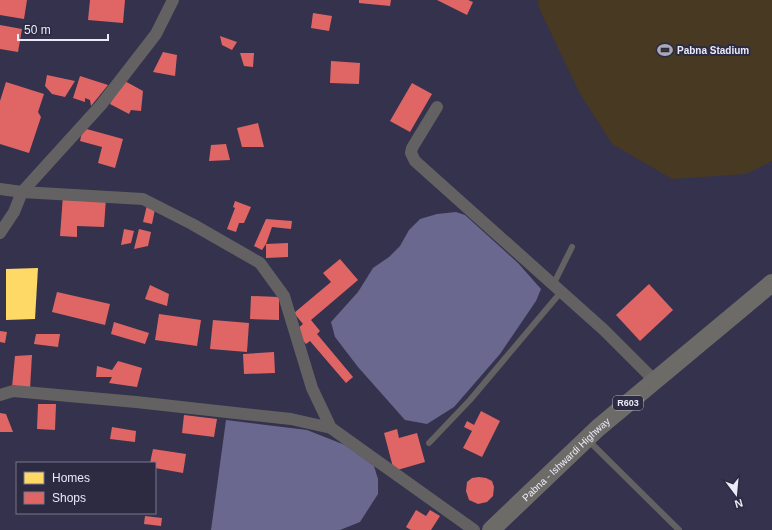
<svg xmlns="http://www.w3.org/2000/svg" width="772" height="530" font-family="Helvetica,sans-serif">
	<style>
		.built { fill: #34324c; fill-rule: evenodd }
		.green { fill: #483923 }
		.water { fill: #6a688e }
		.homes { fill: #ffd966 }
		.shops { fill: #e06666 }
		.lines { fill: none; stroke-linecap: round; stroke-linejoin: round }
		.lane { stroke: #636161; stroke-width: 6 }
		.street { stroke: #636161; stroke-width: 12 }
		.primary { stroke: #6d6b68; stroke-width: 18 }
		.labels { text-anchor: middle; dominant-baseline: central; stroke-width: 4; stroke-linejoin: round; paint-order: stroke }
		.shield { fill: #2d2b41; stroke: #b1b1c2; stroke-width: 1 }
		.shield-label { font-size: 9px; font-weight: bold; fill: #eaeaf9 }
		.poi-label { font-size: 10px; font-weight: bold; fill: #eaeaf9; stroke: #2d2b41; text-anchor: start }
		.street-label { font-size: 10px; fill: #eaeaf9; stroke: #2d2b41 }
	</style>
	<rect width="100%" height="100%" fill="#31303c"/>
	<!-- built -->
	<path class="built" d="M0,0H772V530H0ZM17,463H155V513H17Z"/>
	<!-- green -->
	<polygon class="green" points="538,0 772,0 772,161 746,174 672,179 612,144 579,92 539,8"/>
	<!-- water -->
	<g class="water">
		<polygon points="456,212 465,215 518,263 541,289 536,301 500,354 454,407 427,424 405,420 358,367 335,337 331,322 358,292 373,268 389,257 400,246 409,230 420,219 437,214"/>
		<polygon points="226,420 307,430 345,445 374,466 378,479 378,494 360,522 340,530 211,530"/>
	</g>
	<!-- homes -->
	<polygon class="homes" points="38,268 35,319 6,320 6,269"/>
	<!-- shops -->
	<g class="shops">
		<polygon points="0,0 27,0 24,19 0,15"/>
		<polygon points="90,0 125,0 123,23 88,20"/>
		<polygon points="359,0 391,0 390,6 359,3"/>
		<polygon points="437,0 468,0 473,2 467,15"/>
		<polygon points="313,13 332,16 329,31 311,28"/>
		<polygon points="0,25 22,29 18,52 0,49"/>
		<polygon points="220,36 237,42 232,50 222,45"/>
		<polygon points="163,52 177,55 175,76 153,72"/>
		<polygon points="240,53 254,53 253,67 244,66"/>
		<polygon points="331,61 360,63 359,84 330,83"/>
		<polygon points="47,75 75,81 65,97 52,94 45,86"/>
		<polygon points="80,76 108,85 91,106 90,100 85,98 85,102 73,98"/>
		<polygon points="123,80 143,91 141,111 131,110 129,114 110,104"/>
		<polygon points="6,82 44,94 38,112 41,117 29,153 0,144 0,101"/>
		<polygon points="412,83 432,94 410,132 390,121"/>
		<polygon points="258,123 264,147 242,147 237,128"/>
		<polygon points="83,128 123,139 115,168 98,163 102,147 80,141"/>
		<polygon points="226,144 230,160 209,161 211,145"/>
		<polygon points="63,195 106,198 104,227 77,226 77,237 60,236"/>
		<polygon points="235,201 251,207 244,223 239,223 236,232 227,229 235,208 233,207"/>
		<polygon points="147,205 155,209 152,224 143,222"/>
		<polygon points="266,219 292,221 291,229 272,227 266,244 288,243 288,257 266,258 266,244 262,250 254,246"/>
		<polygon points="124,229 134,231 131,243 121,245"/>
		<polygon points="139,229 151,232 148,246 134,249"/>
		<polygon points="340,259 358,280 311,320 320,331 317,334 353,377 346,383 310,341 306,344 295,331 303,324 294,313 331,282 323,273"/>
		<polygon points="649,284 673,310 640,341 616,315"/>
		<polygon points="150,285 169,294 167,306 145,299"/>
		<polygon points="57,292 110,304 105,325 52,312"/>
		<polygon points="251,296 279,297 279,320 250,319"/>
		<polygon points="159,314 201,320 197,346 155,340"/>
		<polygon points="213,320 249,323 247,352 210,349"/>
		<polygon points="114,322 149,333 145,344 111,334"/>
		<polygon points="0,331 7,332 5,343 0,342"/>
		<polygon points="36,334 60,334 58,347 34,344"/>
		<polygon points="274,352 275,373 244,374 243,354"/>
		<polygon points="32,355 30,389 12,387 15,356"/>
		<polygon points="118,361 142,368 137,387 109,383 112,377 96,377 97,366 112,370"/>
		<polygon points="38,404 56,404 55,430 37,429"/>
		<polygon points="481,411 500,421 482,457 463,448 472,431 464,427 467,421 474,425"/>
		<polygon points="0,413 6,414 13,432 0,432"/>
		<polygon points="184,415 217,419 214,437 182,433"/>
		<polygon points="112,427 136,431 135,442 110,439"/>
		<polygon points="397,429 399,438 417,433 425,462 394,471 384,433"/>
		<polygon points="153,449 186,454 183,473 155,468 155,463 150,463"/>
		<polygon points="479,477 486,478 492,481 494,487 493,496 487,502 478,504 469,500 466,491 467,482 472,478"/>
		<polygon points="416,510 426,516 430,510 440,516 431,530 411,530 406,527"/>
		<polygon points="145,516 162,518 161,526 144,524"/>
	</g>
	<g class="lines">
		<!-- lane -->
		<g class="lane">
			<polyline points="553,285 572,247"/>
			<polyline points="588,440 679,530"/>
			<polyline points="429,443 470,400 561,292"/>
		</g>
		<!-- street -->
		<g class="street">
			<polyline points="437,107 412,148 411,153 415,161 604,330 655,381"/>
			<polyline points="0,189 22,192 143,199 192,224 260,263 284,296 312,388 331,428 474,530"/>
			<polyline points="0,233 14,212 22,192 101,105 156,34 173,0"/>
			<polyline points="0,395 13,391 136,402 291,419 331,428"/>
		</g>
		<!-- primary -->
		<path class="primary" id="s1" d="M491,530L598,428L772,283"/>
	</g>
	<!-- icons -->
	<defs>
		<symbol id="stadium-bare" viewBox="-9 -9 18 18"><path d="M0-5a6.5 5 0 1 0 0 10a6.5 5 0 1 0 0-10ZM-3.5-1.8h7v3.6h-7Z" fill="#a9a9b7" stroke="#2d2b41" stroke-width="2.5" paint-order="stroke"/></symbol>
	</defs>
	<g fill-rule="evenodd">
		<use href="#stadium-bare" x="654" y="39" width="22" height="22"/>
	</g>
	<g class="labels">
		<!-- shield labels -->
		<rect class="shield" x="613" y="396" width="30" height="14" rx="3"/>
		<g class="shield-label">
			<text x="628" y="403">R603</text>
		</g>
		<!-- poi labels -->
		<g class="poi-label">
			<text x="677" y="50">Pabna Stadium</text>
		</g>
		<!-- street labels -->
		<g class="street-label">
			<text stroke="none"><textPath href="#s1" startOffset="103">Pabna - Ishwardi Highway</textPath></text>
		</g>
	</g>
	<!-- legend -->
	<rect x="16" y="462" width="140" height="52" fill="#2d2b41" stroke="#79778b"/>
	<rect x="24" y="472" width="20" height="12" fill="#ffd966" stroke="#79778b"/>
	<text x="52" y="482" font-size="12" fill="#eaeaf9">Homes</text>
	<rect x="24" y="492" width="20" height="12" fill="#e06666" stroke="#79778b"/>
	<text x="52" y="502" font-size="12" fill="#eaeaf9">Shops</text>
	<!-- north arrow -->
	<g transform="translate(736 494) rotate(164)" stroke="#2d2b41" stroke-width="3" paint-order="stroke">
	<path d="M0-3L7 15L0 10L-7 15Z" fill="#eaeaf9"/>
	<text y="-6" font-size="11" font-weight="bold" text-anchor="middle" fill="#eaeaf9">N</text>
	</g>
	<!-- scale -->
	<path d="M18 34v6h90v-6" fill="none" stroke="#eaeaf9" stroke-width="2"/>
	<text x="24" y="34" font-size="12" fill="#eaeaf9" stroke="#2d2b41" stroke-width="3" paint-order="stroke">50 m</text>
</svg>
